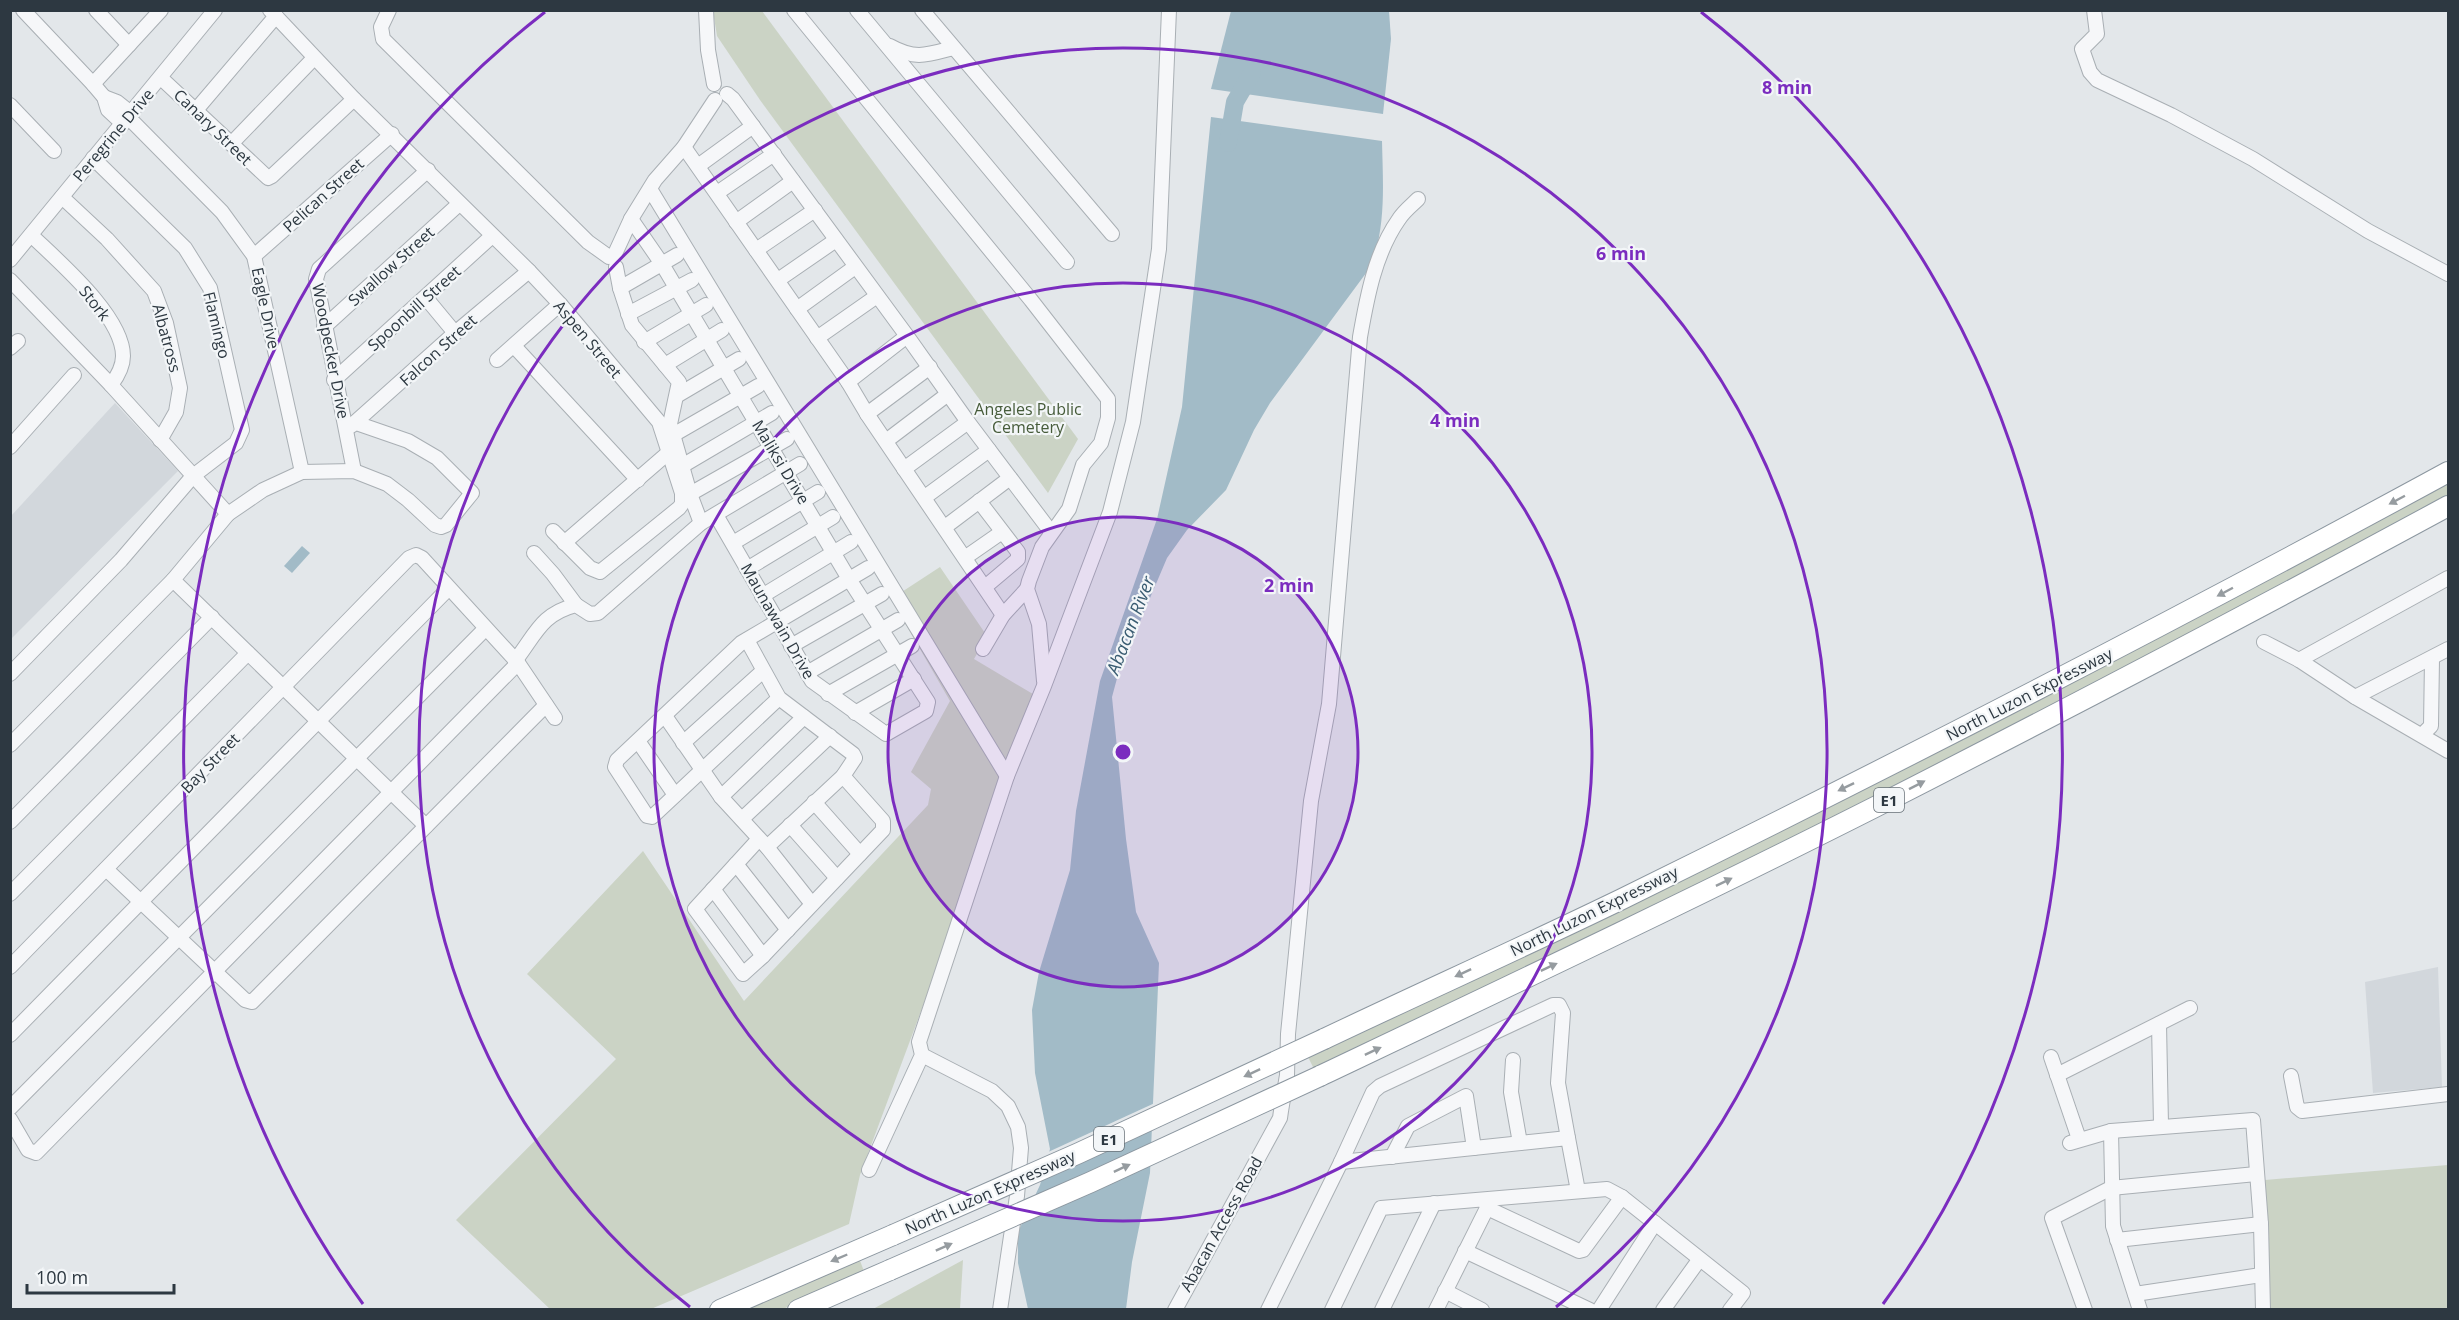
<svg xmlns="http://www.w3.org/2000/svg" width="2459" height="1320" font-family="'Open Sans',sans-serif">
	<style>
		.built { fill: #d2d7dc }
		.green { fill: #cbd3c5 }
		.water { fill: #a2bbc7 }
		.pier { fill: #e3e7ea }
		.lines { fill: none; stroke-linecap: round; stroke-linejoin: round }
		.river { stroke: #a2bbc7; stroke-width: 18 }
		.minor-casing { stroke: #a9afb4; stroke-width: 16 }
		.highway-casing { stroke: #8c97a0; stroke-width: 22 }
		.minor { stroke: #f6f7f9; stroke-width: 14 }
		.highway { stroke: #fff; stroke-width: 20 }
		.highway-bridge-casing { stroke: #8c97a0; stroke-width: 22; stroke-linecap: butt }
		.highway-bridge { stroke: #fff; stroke-width: 20 }
		.oneway { fill: #969ca0 }
		.ring { fill: none; stroke: #7b2cbf; stroke-width: 3 }
		.labels { text-anchor: middle; dominant-baseline: central; stroke-width: 4.5; stroke-linejoin: round; paint-order: stroke }
		.shield { fill: #f3f6f8; stroke: #687178; stroke-width: 1.5 }
		.shield-label { font-size: 15px; font-weight: bold; fill: #2d3841 }
		.street-label { font-size: 16px; fill: #2d3841; stroke: #f3f6f8 }
		.park-label { font-size: 16px; fill: #475c3b; stroke: #f3f6f8 }
		.water-label { font-size: 18px; font-style: italic; fill: #3a5d72; stroke: #f3f6f8 }
		.centre { fill: #7b2cbf; stroke: #f3f6f8; stroke-width: 3 }
		.ring-label { font-size: 18px; text-anchor: middle; font-weight: bold; fill: #7b2cbf; stroke: #f3f6f8; stroke-width: 4.5; stroke-linejoin: round; paint-order: stroke }
	</style>
	<rect width="100%" height="100%" fill="#e3e7ea"/>
	<!-- built -->
	<g class="built">
		<polygon points="115,403 178,471 11,639 11,516"/>
		<polygon points="2438,967 2442,1087 2373,1093 2365,982"/>
	</g>
	<!-- green -->
	<g class="green">
		<polygon points="713,11 762,11 1078,439 1048,493 760,100 717,36"/>
		<polygon points="2448,479 2448,498 1967,754 1315,1071 1307,1055"/>
		<polygon points="940,567 987,636 974,659 1038,697 860,1175 849,1224 651,1309 551,1310 456,1220 616,1059 527,974 643,851 744,1001 928,805 931,789 911,772 950,701 891,599"/>
		<polygon points="2448,1165 2448,1309 2270,1309 2265,1180"/>
		<polygon points="859,1258 865,1274 783,1309 738,1310"/>
		<polygon points="963,1260 960,1309 873,1309"/>
	</g>
	<!-- water -->
	<g class="water">
		<polygon points="1231,11 1389,11 1391,39 1383,114 1211,89"/>
		<path d="M1211,117L1382,141C1383,186 1386,222 1372,265L1270,403L1254,430L1226,490L1187,530L1167,558L1119,671L1112,697L1126,839L1136,912L1159,963L1150,1173L1132,1262L1126,1309H1028L1018,1263V1232L1040,1185L1050,1149L1035,1073L1032,1010L1039,972L1070,870L1076,811L1100,681L1157,519L1182,407Z"/>
		<polygon points="302,546 310,553 292,573 284,566"/>
	</g>
	<!-- pier -->
	<polygon class="pier" points="1157,1102 1156,1123 1040,1176 1046,1153"/>
	<g class="lines">
		<!-- river -->
		<polyline class="river" points="1228,143 1235,102 1252,73"/>
		<defs>
			<g id="minor">
				<polyline points="23,10 93,84 104,97 108,110 123,124"/>
				<polyline points="96,10 129,45"/>
				<polyline points="270,10 354,99 529,271 560,304 659,422 682,493 682,504 679,508 600,572 590,568 553,531"/>
				<polyline points="389,10 381,27 383,39 588,242 609,257 614,256 631,219 655,180 684,147 715,100"/>
				<polyline points="706,10 708,50 714,84"/>
				<polyline points="794,10 1031,300 1108,399 1108,418 1101,443 1083,465 1069,509 1042,547 1029,581 1027,589 1039,624 1044,681"/>
				<polyline points="857,10 1067,262"/>
				<polyline points="922,10 1112,234"/>
				<polyline points="2094,10 2097,34 2082,49 2090,72 2097,80 2171,115 2253,159 2368,231 2448,274"/>
				<path d="M890,46C915,60 927,55 953,48"/>
				<polyline points="161,78 268,178 272,176 354,99"/>
				<polyline points="93,84 161,10"/>
				<polyline points="727,94 733,99 907,336 968,422 1051,532"/>
				<polyline points="104,97 117,102 132,114"/>
				<polyline points="10,105 54,151"/>
				<polyline points="196,110 276,16"/>
				<polyline points="129,118 222,212 254,256 302,472"/>
				<polyline points="231,144 314,58"/>
				<polyline points="684,147 848,382 867,414 1003,615"/>
				<polyline points="698,166 753,126"/>
				<polyline points="650,189 1007,776"/>
				<polyline points="717,193 774,154"/>
				<polyline points="62,197 107,239 154,291 166,323 180,388 176,412 160,440"/>
				<polyline points="631,219 662,264 849,579 928,702 926,711 886,734 812,681 716,515"/>
				<polyline points="736,222 793,181"/>
				<path d="M31,235C58,261 123,316 123,356C123,367 117,377 111,385"/>
				<polyline points="756,250 815,210"/>
				<polyline points="254,256 392,134"/>
				<polyline points="10,260 215,10"/>
				<polyline points="616,267 620,288 632,325 679,382 670,424 690,494 701,523"/>
				<polyline points="10,280 111,385 228,514"/>
				<polyline points="778,280 836,240"/>
				<polyline points="620,288 677,255"/>
				<polyline points="426,298 455,333"/>
				<polyline points="797,309 855,267"/>
				<polyline points="628,314 692,280"/>
				<polyline points="324,327 459,204"/>
				<polyline points="817,338 877,296"/>
				<polyline points="644,342 706,305"/>
				<polyline points="514,346 638,480"/>
				<polyline points="10,348 18,341"/>
				<polyline points="497,360 560,304"/>
				<polyline points="665,365 722,330"/>
				<polyline points="334,380 492,236"/>
				<polyline points="848,382 907,336"/>
				<polyline points="678,395 739,359"/>
				<polyline points="867,414 930,367"/>
				<polyline points="351,426 455,333 529,271"/>
				<polyline points="673,435 758,386"/>
				<polyline points="886,441 948,394"/>
				<polyline points="10,447 74,375"/>
				<polyline points="682,466 772,413"/>
				<polyline points="904,469 968,422"/>
				<polyline points="354,471 316,279 319,269 428,170"/>
				<polyline points="690,494 787,439"/>
				<polyline points="925,497 989,450"/>
				<polyline points="979,501 1018,552 1018,559 985,587"/>
				<polyline points="945,527 1010,478"/>
				<polyline points="564,543 668,453"/>
				<polyline points="733,543 818,492"/>
				<polyline points="534,553 553,574 576,605"/>
				<polyline points="966,557 1002,532"/>
				<polyline points="747,569 833,517"/>
				<polyline points="173,580 426,826"/>
				<polyline points="762,596 851,542"/>
				<polyline points="747,640 779,698 853,754 855,758 843,776 767,847"/>
				<polyline points="2264,642 2299,660 2355,697 2448,751"/>
				<polyline points="791,646 882,594"/>
				<polyline points="983,649 1003,615 1027,589"/>
				<polyline points="2299,660 2448,578"/>
				<path d="M515,661C536,634 541,614 576,605L590,614L598,613L701,523L800,464"/>
				<polyline points="807,673 898,620"/>
				<polyline points="10,674 121,560 193,476 236,443 242,430 210,288 185,248 93,158"/>
				<polyline points="828,694 912,646"/>
				<polyline points="2355,697 2448,649"/>
				<polyline points="779,698 652,817 647,816 615,767 617,760 741,643 868,568"/>
				<polyline points="855,713 914,679"/>
				<polyline points="665,716 721,797 767,847 812,904"/>
				<polyline points="2422,735 2431,726 2432,659"/>
				<polyline points="638,741 675,795"/>
				<polyline points="683,743 763,671"/>
				<polyline points="10,745 173,580 228,514 263,490 302,472 354,471 387,484 408,500 435,525 441,527 446,525 472,493 437,458 408,441 356,423"/>
				<polyline points="721,797 804,717"/>
				<polyline points="814,802 860,854"/>
				<polyline points="742,819 830,736"/>
				<polyline points="10,822 212,617"/>
				<polyline points="790,825 837,878"/>
				<polyline points="758,840 695,909 743,974 763,956 883,830 883,821 843,776"/>
				<polyline points="736,864 788,930"/>
				<polyline points="106,869 245,1000 252,1002 546,705"/>
				<polyline points="713,889 763,956"/>
				<polyline points="10,894 248,653"/>
				<polyline points="10,967 409,558 416,555 422,558 518,663 555,718"/>
				<polyline points="2159,1024 2161,1125"/>
				<polyline points="10,1035 448,589"/>
				<polyline points="922,1055 992,1091 1008,1106 1018,1127 1021,1148 1017,1196 1000,1310"/>
				<polyline points="2051,1057 2079,1139"/>
				<polyline points="1513,1060 1511,1092 1520,1143"/>
				<polyline points="2057,1075 2190,1008"/>
				<polyline points="2291,1076 2297,1107 2302,1111 2448,1094"/>
				<polyline points="10,1108 485,629"/>
				<polyline points="10,1119 28,1150 36,1153 518,663"/>
				<polyline points="2111,1131 2113,1226 2140,1310"/>
				<polyline points="2070,1143 2111,1131 2253,1120 2261,1224 2263,1310"/>
				<polyline points="1392,1157 1408,1126 1466,1096 1474,1148"/>
				<polyline points="1341,1162 1568,1138 1578,1191"/>
				<polyline points="869,1170 922,1055 919,1042 1007,776 1044,686 1110,512 1133,422 1159,249 1169,10"/>
				<polyline points="1487,1208 1579,1251 1583,1250 1622,1197"/>
				<polyline points="2117,1240 2261,1224"/>
				<polyline points="1465,1251 1590,1310"/>
				<polyline points="1445,1291 1482,1310"/>
				<polyline points="2135,1294 2261,1275"/>
				<path d="M1175,1310L1280,1118L1281,1111L1287,1075L1288,1034L1311,801L1329,704L1360,337C1367,297 1375,253 1399,219C1404,211 1412,205 1418,199"/>
				<polyline points="1268,1310 1341,1162 1373,1092 1380,1086 1553,1005 1559,1005 1563,1013 1558,1083 1568,1138"/>
				<polyline points="1332,1310 1381,1208 1607,1189 1622,1197 1743,1293 1730,1310"/>
				<polyline points="1382,1310 1434,1203"/>
				<polyline points="1436,1310 1487,1208 1485,1201"/>
				<polyline points="1599,1310 1655,1223"/>
				<polyline points="1663,1310 1699,1260"/>
				<polyline points="2085,1310 2052,1218 2111,1188 2256,1174"/>
			</g>
			<g id="highway">
				<path d="M1324,1039C1423,992 1523,947 1622,899C1900,762 2176,620 2448,472"/>
				<path d="M1320,1076C1505,988 1691,900 1875,807C2067,709 2258,609 2448,506"/>
				<polyline points="720,1310 893,1235"/>
				<polyline points="798,1310 890,1270"/>
			</g>
		</defs>
		<!-- minor casing -->
		<use href="#minor" class="minor-casing"/>
		<!-- highway casing -->
		<use href="#highway" class="highway-casing"/>
		<!-- minor -->
		<use href="#minor" class="minor"/>
		<!-- highway -->
		<use href="#highway" class="highway"/>
		<defs>
			<g id="highway-bridge">
				<polyline points="893,1235 1079,1153 1324,1039"/>
				<polyline points="890,1270 1091,1182 1320,1076"/>
			</g>
		</defs>
		<!-- highway-bridge casing -->
		<use href="#highway-bridge" class="highway-bridge-casing"/>
		<!-- highway-bridge -->
		<use href="#highway-bridge" class="highway-bridge"/>
	</g>
	<!-- one-way arrows -->
	<defs><path id="oneway-solid" d="M-6-.8H1V-3.2L6.5 0L1 3.2V.8H-6Z" transform="scale(1.5)"/></defs>
	<g class="oneway">
		<use href="#oneway-solid" transform="translate(2397 500) rotate(152)"/>
		<use href="#oneway-solid" transform="translate(2225 592) rotate(152)"/>
		<use href="#oneway-solid" transform="translate(1917 785) rotate(-27)"/>
		<use href="#oneway-solid" transform="translate(1846 787) rotate(154)"/>
		<use href="#oneway-solid" transform="translate(1724 882) rotate(-26)"/>
		<use href="#oneway-solid" transform="translate(1549 967) rotate(-25)"/>
		<use href="#oneway-solid" transform="translate(1463 973) rotate(155)"/>
		<use href="#oneway-solid" transform="translate(1373 1051) rotate(-25)"/>
		<use href="#oneway-solid" transform="translate(1252 1073) rotate(155)"/>
		<use href="#oneway-solid" transform="translate(1122 1168) rotate(-25)"/>
		<use href="#oneway-solid" transform="translate(944 1247) rotate(-24)"/>
		<use href="#oneway-solid" transform="translate(839 1258) rotate(157)"/>
	</g>
	<!-- distance rings -->
	<circle cx="1123" cy="752" r="235" fill="#7b2cbf" fill-opacity=".12"/>
	<g class="ring">
		<circle cx="1123" cy="752" r="235"/>
		<circle cx="1123" cy="752" r="469"/>
		<path d="M690 1307A704 704 0 1 1 1556 1307"/>
		<path d="M363 1304A939 939 0 0 1 545 12M1701 12A939 939 0 0 1 1883 1304"/>
	</g>
	<g class="labels">
		<!-- shield labels -->
		<g class="shield">
			<rect x="1874" y="788" width="30" height="24" rx="4.5"/>
			<rect x="1094" y="1127" width="30" height="24" rx="4.5"/>
		</g>
		<g class="shield-label">
			<text x="1889" y="800">E1</text>
			<text x="1109" y="1139">E1</text>
		</g>
		<!-- street labels -->
		<g class="street-label">
			<text transform="translate(213 127) rotate(44)">Canary Street</text>
			<text transform="translate(113 135) rotate(-50)">Peregrine Drive</text>
			<text transform="translate(323 195) rotate(-42)">Pelican Street</text>
			<text transform="translate(391 266) rotate(-42)">Swallow Street</text>
			<text transform="translate(95 303) rotate(52)">Stork</text>
			<text transform="translate(266 308) rotate(78)">Eagle Drive</text>
			<text transform="translate(414 308) rotate(-42)">Spoonbill Street</text>
			<text transform="translate(217 325) rotate(76)">Flamingo</text>
			<text transform="translate(167 338) rotate(75)">Albatross</text>
			<text transform="translate(588 339) rotate(50)">Aspen Street</text>
			<text transform="translate(438 350) rotate(-42)">Falcon Street</text>
			<text transform="translate(331 351) rotate(79)">Woodpecker Drive</text>
			<text transform="translate(781 462) rotate(59)">Maliksi Drive</text>
			<text transform="translate(778 621) rotate(60)">Maunawain Drive</text>
			<text transform="translate(2029 694) rotate(-27)">North Luzon Expressway</text>
			<text transform="translate(210 763) rotate(-46)">Bay Street</text>
			<text transform="translate(1594 911) rotate(-26)">North Luzon Expressway</text>
			<text transform="translate(990 1192) rotate(-24)">North Luzon Expressway</text>
			<text transform="translate(1221 1224) rotate(-61)">Abacan Access Road</text>
		</g>
		<!-- park labels -->
		<g class="park-label">
			<text x="1028" y="409">Angeles Public<tspan x="1028" dy="18">Cemetery</tspan></text>
		</g>
		<!-- water labels -->
		<g class="water-label">
			<text transform="translate(1130 625) rotate(-69)">Abacan River</text>
		</g>
	</g>
	<circle cx="1123" cy="752" r="9" class="centre"/>
	<g class="ring-label">
		<text x="1787" y="94">8 min</text>
		<text x="1621" y="260">6 min</text>
		<text x="1455" y="427">4 min</text>
		<text x="1289" y="592">2 min</text>
	</g>
	<!-- border -->
	<rect width="2459" height="1320" fill="none" stroke="#2d3841" stroke-width="24"/>
	<!-- scale -->
	<path d="M27 1284v9h147v-9" fill="none" stroke="#2d3841" stroke-width="3"/>
	<text x="36" y="1284" font-size="18" fill="#2d3841" stroke="#f3f6f8" stroke-width="4.5" paint-order="stroke">100 m</text>
</svg>
